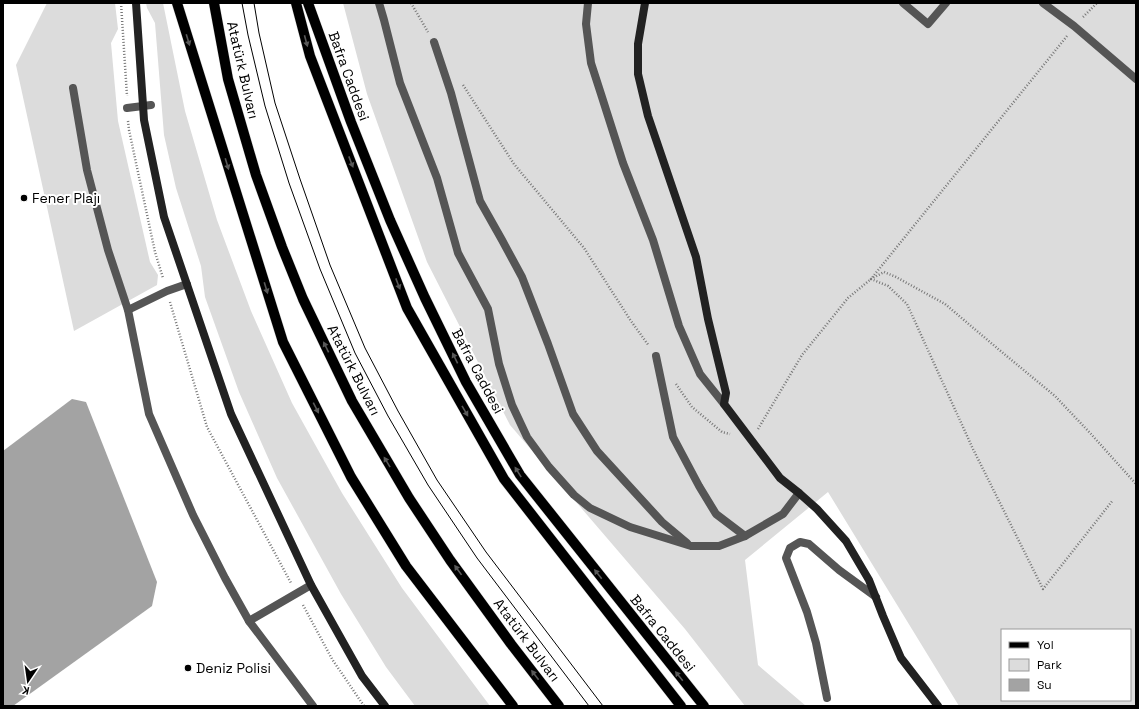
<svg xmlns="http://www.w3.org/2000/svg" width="1139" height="709" font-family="'Space Grotesk',sans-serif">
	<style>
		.green { fill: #dcdcdc; fill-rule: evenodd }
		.water { fill: #a3a3a3 }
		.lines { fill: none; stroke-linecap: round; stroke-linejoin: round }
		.primary-casing { stroke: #dbdbdb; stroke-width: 11 }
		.path { stroke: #777; stroke-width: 2.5; stroke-dasharray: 1 2; stroke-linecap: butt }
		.lane { stroke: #555; stroke-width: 8 }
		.street { stroke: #555; stroke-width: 8 }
		.secondary { stroke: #222; stroke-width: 8 }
		.primary { stroke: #000; stroke-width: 10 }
		.tram { stroke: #000; stroke-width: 1 }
		.oneway { fill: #595959 }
		.poi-dot { fill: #000; stroke: #fff; stroke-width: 1.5 }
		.labels { text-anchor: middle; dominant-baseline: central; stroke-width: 4; stroke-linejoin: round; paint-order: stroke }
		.street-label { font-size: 14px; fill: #000; stroke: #fff }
		.poi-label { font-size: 14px; fill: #000; stroke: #fff; text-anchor: start }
	</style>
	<rect width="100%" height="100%" fill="#fff"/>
	<!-- green -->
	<g class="green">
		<polygon points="47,3 115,3 118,29 111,43 118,121 150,262 158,275 157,285 74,331 16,65"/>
		<polygon points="146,3 163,3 185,111 217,220 251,311 292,403 342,493 402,588 490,706 415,706 386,667 341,594 277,478 239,392 205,297 201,266 176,188 164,135 155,23 147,8"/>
		<path d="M343,3H1136V706H959L828,492L745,560L758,665L806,706H745L685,629L510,425L427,262L367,94ZM1002,630H1130V700H1002Z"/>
	</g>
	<!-- water -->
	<polygon class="water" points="72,399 86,402 157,582 152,606 13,706 3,706 3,451"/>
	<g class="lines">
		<defs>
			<g id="primary">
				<polyline points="177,3 283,342 351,477 406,566 513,706"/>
				<polyline points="214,3 228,79 256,175 282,247 303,299 352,401 409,498 450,560 511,644 559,706"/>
				<polyline points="296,3 310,56 407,308 504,479 681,706"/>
				<polyline points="308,3 351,122 390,220 425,298 466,382 520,475 704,706"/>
			</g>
		</defs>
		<!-- primary casing -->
		<use href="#primary" class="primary-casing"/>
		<!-- path -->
		<g class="path">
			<polyline points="121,3 127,96"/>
			<polyline points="411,3 428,32"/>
			<polyline points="1083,17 1097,3"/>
			<polyline points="1067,36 871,279 888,286 907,304 973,449 1043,589 1113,500"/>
			<polyline points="463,85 514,164 584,248 631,321 649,346"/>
			<polyline points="128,121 129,130 155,252 163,278"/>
			<polyline points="170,302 207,427 291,583"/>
			<polyline points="676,384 692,407 722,432 730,434"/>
			<polyline points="758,429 802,355 848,298 871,279 884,272 896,277 945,304 997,348 1055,396 1091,434 1136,484"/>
			<polyline points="303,605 332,659 364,706"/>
		</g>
		<!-- lane -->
		<polyline class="lane" points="128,310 167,291 187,284"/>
		<!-- street -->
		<g class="street">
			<polyline points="379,3 384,20 400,83 437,178 458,253 488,309 499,364 512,405 527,437 549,467 574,495 590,508 630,527 691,546 719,546 745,536 783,514 799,493"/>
			<polyline points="588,3 586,24 591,63 601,94 623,163 653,240 679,326 700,374 724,404"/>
			<polyline points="903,3 928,24 946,3"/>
			<polyline points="1043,3 1074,26 1136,79"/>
			<polyline points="434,42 451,93 480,201 502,240 522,277 548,344 573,414 597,451 662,522 687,543"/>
			<polyline points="73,88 87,170 108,250 128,310 149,414 193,515 225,578 249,621 313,706"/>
			<polyline points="127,108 151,105"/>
			<polyline points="656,356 673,437 699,486 716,514 745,536"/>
			<polyline points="249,621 311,585"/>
			<polyline points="827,698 816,643 807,612 786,558 790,548 800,542 809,544 839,570 876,597"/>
		</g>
		<!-- secondary -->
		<g class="secondary">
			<polyline points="136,3 144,120 164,217 231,414 311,585 362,676 385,706"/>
			<polyline points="645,3 638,44 638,74 648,116 696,257 708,319 726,393 724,404 780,478 799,493 817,509 846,541 869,580 883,616 901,658 938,706"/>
		</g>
		<!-- primary -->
		<use href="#primary" class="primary"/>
		<!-- tram -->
		<g class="tram">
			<polyline points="242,3 248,35 265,106 289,183 320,269 355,353 388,416 428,485 477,558 589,706"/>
			<polyline points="254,3 259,33 275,103 300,179 330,265 365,348 398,411 437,480 486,552 603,706"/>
		</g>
	</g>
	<!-- one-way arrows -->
	<defs><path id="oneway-solid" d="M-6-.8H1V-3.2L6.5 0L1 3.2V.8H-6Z"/></defs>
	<g class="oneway">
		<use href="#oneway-solid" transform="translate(188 40) rotate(73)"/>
		<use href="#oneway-solid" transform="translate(306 41) rotate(75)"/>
		<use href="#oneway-solid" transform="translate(351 162) rotate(69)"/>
		<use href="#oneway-solid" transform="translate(227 164) rotate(73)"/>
		<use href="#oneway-solid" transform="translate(398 284) rotate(69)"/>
		<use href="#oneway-solid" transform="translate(266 288) rotate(73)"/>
		<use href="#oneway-solid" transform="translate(326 347) rotate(-116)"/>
		<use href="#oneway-solid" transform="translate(455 358) rotate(-116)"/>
		<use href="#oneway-solid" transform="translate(316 408) rotate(63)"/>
		<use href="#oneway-solid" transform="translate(465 411) rotate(60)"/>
		<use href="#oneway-solid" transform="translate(387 462) rotate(-121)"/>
		<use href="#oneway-solid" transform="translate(518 472) rotate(-122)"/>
		<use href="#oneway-solid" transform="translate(458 570) rotate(-126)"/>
		<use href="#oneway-solid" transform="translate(598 574) rotate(-128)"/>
		<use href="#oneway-solid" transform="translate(535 675) rotate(-127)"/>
		<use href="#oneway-solid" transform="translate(679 676) rotate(-129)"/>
	</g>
	<!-- markers -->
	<g class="poi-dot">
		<circle cx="24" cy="198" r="4"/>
		<circle cx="188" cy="668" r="4"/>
	</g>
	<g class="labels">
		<!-- street labels -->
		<g class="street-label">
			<text transform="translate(243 70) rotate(77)">Atatürk Bulvarı</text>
			<text transform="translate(349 76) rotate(70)">Bafra Caddesi</text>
			<text transform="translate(354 370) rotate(63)">Atatürk Bulvarı</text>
			<text transform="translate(478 371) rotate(62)">Bafra Caddesi</text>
			<text transform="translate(663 633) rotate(51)">Bafra Caddesi</text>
			<text transform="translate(527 640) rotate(53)">Atatürk Bulvarı</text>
		</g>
		<!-- poi labels -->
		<g class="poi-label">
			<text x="32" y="198">Fener Plajı</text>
			<text x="196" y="668">Deniz Polisi</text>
		</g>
	</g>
	<!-- border -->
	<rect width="1139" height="709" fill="none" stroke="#000000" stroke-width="8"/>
	<!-- legend -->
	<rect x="1001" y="629" width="130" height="72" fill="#ffffff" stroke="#999999"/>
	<rect x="1009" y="642" width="20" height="6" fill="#000000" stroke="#999999"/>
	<text x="1037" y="649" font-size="12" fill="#000000">Yol</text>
	<rect x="1009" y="659" width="20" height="12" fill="#dcdcdc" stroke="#999999"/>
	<text x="1037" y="669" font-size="12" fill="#000000">Park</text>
	<rect x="1009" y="679" width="20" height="12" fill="#a3a3a3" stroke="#999999"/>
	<text x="1037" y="689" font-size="12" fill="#000000">Su</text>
	<!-- north arrow -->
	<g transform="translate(28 681) rotate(193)" stroke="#ffffff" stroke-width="3" paint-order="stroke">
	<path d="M0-3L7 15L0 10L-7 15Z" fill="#000000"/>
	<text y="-6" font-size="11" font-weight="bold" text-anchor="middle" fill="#000000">K</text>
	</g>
</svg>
